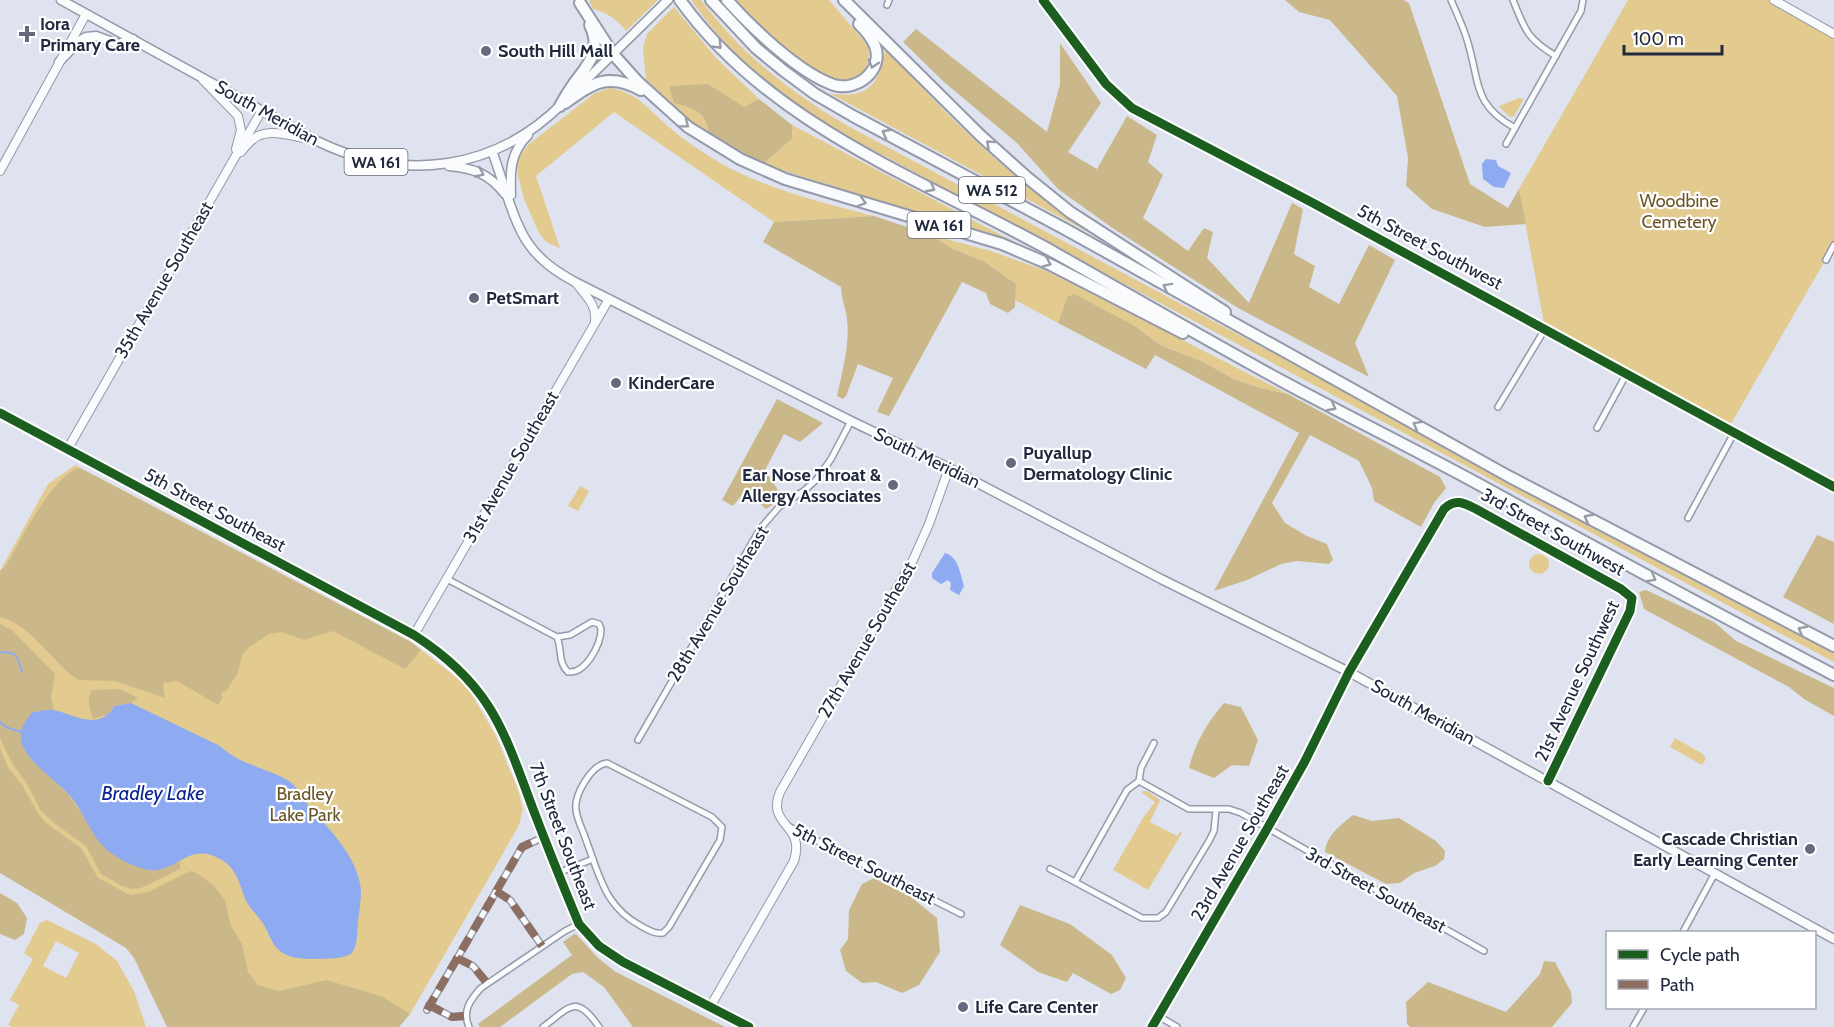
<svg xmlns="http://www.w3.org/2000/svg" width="1834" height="1027" font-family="Cabin,sans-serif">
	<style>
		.green { fill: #e3cb8f; fill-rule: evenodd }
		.forest { fill: #cbb88a }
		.water { fill: #8eabf1 }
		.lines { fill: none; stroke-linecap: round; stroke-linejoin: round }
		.stream { stroke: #8eabf1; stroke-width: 2 }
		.street-casing { stroke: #949aaa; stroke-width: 8 }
		.secondary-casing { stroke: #949aaa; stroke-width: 10 }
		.primary-casing { stroke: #949aaa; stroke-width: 11 }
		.highway-casing { stroke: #949aaa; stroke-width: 14 }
		.street { stroke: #fafbfd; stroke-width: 5 }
		.secondary { stroke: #fafbfd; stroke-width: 8 }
		.primary { stroke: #fafbfd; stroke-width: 8 }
		.highway { stroke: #fafbfd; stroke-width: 10 }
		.quiet { stroke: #8d6e63; stroke-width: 8; stroke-dasharray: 15 8; stroke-linecap: butt }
		.cycleway-casing { stroke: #fff; stroke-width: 13 }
		.cycleway { stroke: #1b5e20; stroke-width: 9 }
		.oneway { stroke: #989ca7 }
		.poi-dot { fill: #626a7c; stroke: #fff; stroke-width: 2 }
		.labels { text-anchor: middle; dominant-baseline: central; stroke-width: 4.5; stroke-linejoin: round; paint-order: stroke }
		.shield { fill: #fff; stroke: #636978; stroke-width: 1.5 }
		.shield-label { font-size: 16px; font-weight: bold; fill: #20293e }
		.poi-label { font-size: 18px; font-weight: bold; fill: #20293e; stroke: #fff; text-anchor: start }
		.street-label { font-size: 18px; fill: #20293e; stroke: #fff }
		.park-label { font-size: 18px; fill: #695525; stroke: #fff }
		.water-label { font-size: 20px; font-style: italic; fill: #0c228f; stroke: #fff }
	</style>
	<rect width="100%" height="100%" fill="#dee3ef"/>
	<!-- green -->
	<g class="green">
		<path d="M589,0H658L626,31C616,19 608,13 593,9Z"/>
		<path d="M691,0H701C740,53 791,93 848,126L1834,653V662L826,125C773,92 726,51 691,0Z"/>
		<path d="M734,0H829L868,46C870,57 869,68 858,75C851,80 840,81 832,78C803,69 754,23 734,0Z"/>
		<polygon points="1628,0 1774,0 1834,34 1834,245 1728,429 1545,329 1519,189"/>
		<path d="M674,7L716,58L759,99L744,108L708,84L674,103C698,110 706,112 710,138L655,92L646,80L643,48L647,34Z"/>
		<path d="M885,49C916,81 946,114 979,144C1013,176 1052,205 1090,233L829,93C867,100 880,85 885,49Z"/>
		<path d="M610,88C637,92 649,110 669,127C685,141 705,154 722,164C766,189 825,203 874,216L774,222L614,112L536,176L560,248L546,242L538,231L524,199L518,176L517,165L520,155L529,144L595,93Z"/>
		<polygon points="1519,98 1524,99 1514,116 1510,117 1500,108 1499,106"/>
		<polygon points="792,125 1041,256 992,237 763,164 792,139"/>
		<polygon points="931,235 991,251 1049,272 1288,394 1260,388 1234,379 1203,362 1160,345 1135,326 1067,297 1058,323 1015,300 1016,284 985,262 951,248"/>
		<polygon points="75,465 411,642 457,678 471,693 496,736 518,790 523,809 519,825 501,857 410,1014 391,1012 221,1008 0,857 0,571 48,484"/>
		<polygon points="580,486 589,491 578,511 568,506"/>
		<circle cx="1539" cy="564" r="10"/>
		<polygon points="1675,738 1703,754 1706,759 1702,765 1670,747"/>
		<polygon points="1143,791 1147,791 1160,800 1150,822 1177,836 1180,832 1182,833 1148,890 1113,870 1143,818 1155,802 1142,793"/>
		<path d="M47,920L96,944L117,961L134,991L146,1027H12L8,1025L19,1005L10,1000L33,959L24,953L40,923ZM56,941L79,953L66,978L43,966Z"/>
	</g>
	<!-- forest -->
	<g class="forest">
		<polygon points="1285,0 1403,0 1409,3 1470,184 1508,208 1519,189 1526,224 1485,227 1432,209 1406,186 1408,158 1397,96 1330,20 1299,12"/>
		<polygon points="916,29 1047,132 1060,84 1060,43 1101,103 1068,152 1097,169 1127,116 1157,135 1148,162 1163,175 1143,218 1188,251 1204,228 1213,232 1207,258 1249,303 1292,203 1303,209 1294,254 1315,266 1309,287 1339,304 1369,245 1395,260 1355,343 1369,377 1238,308 1111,227 1058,189 1017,143 944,82 903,42"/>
		<path d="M708,84L744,107L759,99L792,125V139L763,164L710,138C706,112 698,110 674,103L669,86Z"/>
		<path d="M874,216L931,235L951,248L985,262L1016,284L1015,307L1008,313L990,304L986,293L962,282L889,416L877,412L893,378L858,364L846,396L843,399L837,396C842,372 850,345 847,320C846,308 841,298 841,287L763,242L774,222Z"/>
		<polygon points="1074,294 1135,326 1160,345 1203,362 1234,379 1260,388 1288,394 1440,477 1446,488 1434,503 1421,527 1374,501 1372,488 1359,461 1310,435 1272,503 1285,523 1307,536 1327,544 1333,560 1329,564 1297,561 1281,564 1247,580 1214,591 1299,433 1155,355 1146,369 1058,323 1067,297"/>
		<polygon points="777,399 823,423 800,442 784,434 765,470 783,498 766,509 745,491 733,506 722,500"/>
		<path d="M80,468L411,642L421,650L405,669L333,631L304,640L282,632L269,634L248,648L242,655L238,672L226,692L224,691L221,694L223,697L218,705L177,681L163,683L165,698L115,681L80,680L75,678C50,659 31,625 0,617V571L6,566C19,543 54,472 80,468Z"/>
		<polygon points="1817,535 1834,542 1834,624 1783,597"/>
		<polygon points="1646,590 1714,622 1736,641 1834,688 1834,716 1804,699 1789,687 1644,609 1639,592"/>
		<polygon points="0,624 12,630 55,674 51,697 54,710 33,712 21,741 30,758 67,793 84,817 177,863 180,861 180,869 141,888 131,889 122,886 101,874 86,846 54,823 41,811 26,782 13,765 0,738"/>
		<path d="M116,689L122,690L138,698L131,703L114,706L107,715L93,719C90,709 86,698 92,690Z"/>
		<path d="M1224,703L1241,707L1258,740L1249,766L1232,765L1214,778L1189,768C1195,743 1207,723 1224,703Z"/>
		<polygon points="0,749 9,769 22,785 39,815 46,823 81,848 98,878 130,895 148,892 190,871 198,874 213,885 225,900 230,924 242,944 248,972 258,985 279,991 326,980 381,996 410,1014 399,1027 167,1027 134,958 126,948 0,873"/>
		<path d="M1353,815L1372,821L1399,818L1436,841L1445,851L1444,859L1435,866L1414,873L1400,883L1386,884L1325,852C1327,834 1340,826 1353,815Z"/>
		<polygon points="874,878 911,897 937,918 940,952 919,985 902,993 876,982 862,983 846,971 840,950 848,939 849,910 862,884"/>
		<polygon points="0,893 17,903 27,918 24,934 15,940 0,934"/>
		<polygon points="1020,905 1070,924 1112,955 1126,978 1120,990 1111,994 1073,973 1067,982 1038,972 1000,945"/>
		<polygon points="574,934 577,935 598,958 616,972 725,1027 633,1027 604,987 583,972 572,974 500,1027 480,1027 478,1024 572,955 563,942"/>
		<polygon points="1544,961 1555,962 1571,992 1572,1003 1552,1027 1410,1027 1407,1024 1406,1002 1428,982 1506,1012 1540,974"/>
	</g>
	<!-- water -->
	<g class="water">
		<polygon points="1486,159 1496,160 1498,166 1511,173 1504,188 1494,187 1483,179 1482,164"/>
		<path d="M945,553C959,557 960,574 964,586L959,595L950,590L951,583L948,580L941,584L932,578V573Z"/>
		<path d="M131,703L220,746C238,764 267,768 289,781C298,787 301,798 309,806C329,829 358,857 361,890C361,900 359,912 358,922C357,932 358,944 352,953C342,960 328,958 317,959C302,959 285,959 275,946C270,939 267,929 262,922C256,913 247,906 244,896C239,881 235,867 220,859C187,840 176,877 144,869C130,865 114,857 104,847C91,834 85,816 74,801C61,782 25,763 21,740C19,730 26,719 33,712C39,712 47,709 53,710C72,713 99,733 114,706Z"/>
	</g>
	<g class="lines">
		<!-- stream -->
		<g class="stream">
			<polyline points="0,652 12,653 17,657 22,672"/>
			<polyline points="0,722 6,727 21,732"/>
		</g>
		<defs>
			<g id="street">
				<polyline points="1043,0 1106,84 1132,108 1313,203 1834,487"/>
				<path d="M1451,0C1457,14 1464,28 1468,43C1480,83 1473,105 1515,128"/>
				<path d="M1513,0C1525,30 1527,39 1556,56"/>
				<polyline points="887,5 889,0"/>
				<polyline points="1506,144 1581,11 1583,0"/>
				<polyline points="1826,260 1834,245"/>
				<polyline points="1498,407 1545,329"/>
				<polyline points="1597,428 1627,373"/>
				<polyline points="1688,518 1734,433"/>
				<path d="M447,579L557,637C562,649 558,663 568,672C586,674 601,644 601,629L599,624L592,622L570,635L557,637"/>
				<polyline points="1349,672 1444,509 1453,502 1469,505 1621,589 1631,596 1632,605 1548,781"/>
				<polyline points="638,740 760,529 779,507 805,490 817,479 831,459 851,421"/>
				<polyline points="1154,743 1141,768 1139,781 1127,790 1075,882 1142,918 1158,918 1166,912 1209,841 1214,831 1216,810"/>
				<path d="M607,763L712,817L722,827L720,840L669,927L663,933C654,934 649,930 641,926C605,907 600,877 586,840C583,830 577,820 576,810C574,795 591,765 607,763Z"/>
				<polyline points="1139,781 1189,809 1229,809 1241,813 1484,951"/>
				<polyline points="788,826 961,914"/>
				<polyline points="1050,869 1075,882"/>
				<polyline points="558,873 593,859"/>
				<polyline points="496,891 510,900 542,946"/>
				<polyline points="1683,932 1715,873"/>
				<polyline points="457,958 473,966 487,983"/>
				<polyline points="429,1005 452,1017 465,1016"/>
				<polyline points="427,1010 522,847 544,837"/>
				<polyline points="1160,1017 1177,1027"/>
				<path d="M469,1027C462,1011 470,1000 481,988L565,931L579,924"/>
				<path d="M543,1027C570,1007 576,993 599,1027"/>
				<polyline points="1633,1027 1644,1008"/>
			</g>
			<g id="secondary">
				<polyline points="1774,0 1834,34"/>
				<polyline points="203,80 238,116 241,130 236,149"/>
				<path d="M241,152C246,146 251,139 258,136C273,128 298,138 314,140"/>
				<polyline points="0,171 86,14"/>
				<path d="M576,283C586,296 597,305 595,322"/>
				<path d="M0,413L414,635C490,684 503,728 533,809C548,848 563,886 579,924L599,946L623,962L749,1027"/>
				<polyline points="67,450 262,110"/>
				<polyline points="414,635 609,299"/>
				<path d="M710,1007L794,861C806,823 766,827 780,792L913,560L929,524L949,468"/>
				<polyline points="1152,1027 1267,829 1305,761 1349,672"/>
			</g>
			<g id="primary">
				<path d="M61,0L317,141C403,183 495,171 563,103"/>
				<polyline points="59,62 79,41 86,37 96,36 118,44 133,39"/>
				<polyline points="574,92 668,0"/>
				<path d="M492,151C502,177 513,222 528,243C540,261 557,272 575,282L851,421L947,467L1161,579L1349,672L1834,939"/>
				<path d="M449,166C474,168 489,174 505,194"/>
				<path d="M511,195C510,171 510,153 528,135"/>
			</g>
			<g id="highway">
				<path d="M680,0C771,127 925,180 1057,254C1131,296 1205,339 1280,380C1343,414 1408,446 1471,480C1592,546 1712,611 1834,675"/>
				<polyline points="711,0 756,48 784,71 815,94 853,116 1065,229 1508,476 1834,646"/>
				<path d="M727,0C752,28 799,73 834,85C857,92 884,70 875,46C872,38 865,30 859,24"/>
				<polyline points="844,0 981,136 1029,179 1070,212 1225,312"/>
				<polyline points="580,3 613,54 638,82 688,127 740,159 785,179 1002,244 1051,265 1183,333"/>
				<path d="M565,103C593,83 608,72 641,90"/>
				<path d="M560,106C564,99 568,92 573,85C587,65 603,52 590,25"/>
			</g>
		</defs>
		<!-- street casing -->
		<use href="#street" class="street-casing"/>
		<!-- secondary casing -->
		<use href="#secondary" class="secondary-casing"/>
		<!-- primary casing -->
		<use href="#primary" class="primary-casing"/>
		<!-- highway casing -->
		<use href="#highway" class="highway-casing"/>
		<!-- street -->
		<use href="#street" class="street"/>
		<!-- secondary -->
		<use href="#secondary" class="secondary"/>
		<!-- primary -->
		<use href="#primary" class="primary"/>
		<!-- highway -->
		<use href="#highway" class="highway"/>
		<!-- quiet -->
		<g class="quiet">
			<polyline points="496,891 510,900 542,946"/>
			<polyline points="457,958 473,966 487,983"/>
			<polyline points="429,1005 452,1017 465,1016"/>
			<polyline points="427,1010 522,847 544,837"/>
		</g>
		<defs>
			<g id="cycleway">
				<polyline points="1043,0 1106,84 1132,108 1313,203 1834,487"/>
				<path d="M0,413L414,635C490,684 503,728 533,809C548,848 563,886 579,924L599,946L623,962L749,1027"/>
				<path d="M1152,1027L1267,829L1305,761L1349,672L1444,509C1455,498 1464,503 1476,509L1621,589L1632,598L1630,611L1548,781"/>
			</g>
		</defs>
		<!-- cycleway casing -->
		<use href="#cycleway" class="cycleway-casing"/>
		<!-- cycleway -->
		<use href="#cycleway" class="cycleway"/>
	</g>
	<!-- one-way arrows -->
	<defs><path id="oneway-chevron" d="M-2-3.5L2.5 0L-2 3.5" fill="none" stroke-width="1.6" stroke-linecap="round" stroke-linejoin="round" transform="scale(1.5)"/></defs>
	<g class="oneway">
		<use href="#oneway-chevron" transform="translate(718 45) rotate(46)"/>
		<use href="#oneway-chevron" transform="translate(873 64) rotate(108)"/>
		<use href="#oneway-chevron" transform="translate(685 124) rotate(37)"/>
		<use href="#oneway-chevron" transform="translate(886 133) rotate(-152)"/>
		<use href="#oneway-chevron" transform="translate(990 144) rotate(-138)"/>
		<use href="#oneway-chevron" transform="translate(480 173) rotate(25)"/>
		<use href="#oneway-chevron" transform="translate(931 188) rotate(28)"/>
		<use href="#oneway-chevron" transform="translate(862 202) rotate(16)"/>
		<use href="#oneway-chevron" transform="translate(1047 263) rotate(24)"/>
		<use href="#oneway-chevron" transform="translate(1167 287) rotate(-151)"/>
		<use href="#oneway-chevron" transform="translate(1332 407) rotate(28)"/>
		<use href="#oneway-chevron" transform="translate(1417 425) rotate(-151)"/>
		<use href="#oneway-chevron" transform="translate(1588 518) rotate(-152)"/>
		<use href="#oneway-chevron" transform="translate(1652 578) rotate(29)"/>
		<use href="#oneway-chevron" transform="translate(1802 630) rotate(-152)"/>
	</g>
	<!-- markers -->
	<g class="poi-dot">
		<path d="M24 25h6v6h6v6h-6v6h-6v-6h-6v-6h6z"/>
		<circle cx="486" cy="51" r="6"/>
		<circle cx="474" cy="298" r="6"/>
		<circle cx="616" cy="383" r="6"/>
		<circle cx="1011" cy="463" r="6"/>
		<circle cx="893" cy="485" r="6"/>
		<circle cx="1810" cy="849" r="6"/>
		<circle cx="963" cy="1007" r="6"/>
	</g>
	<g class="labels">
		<!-- shield labels -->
		<g class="shield">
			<rect x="344.5" y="149" width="63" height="26" rx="4.5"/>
			<rect x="959" y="177" width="66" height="26" rx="4.5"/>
			<rect x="907.5" y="212" width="63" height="26" rx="4.5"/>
		</g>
		<g class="shield-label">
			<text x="376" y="162">WA 161</text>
			<text x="992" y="190">WA 512</text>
			<text x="939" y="225">WA 161</text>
		</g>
		<!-- poi labels -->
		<g class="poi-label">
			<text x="40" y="24">Iora<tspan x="40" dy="21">Primary Care</tspan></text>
			<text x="498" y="51">South Hill Mall</text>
			<text x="486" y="298">PetSmart</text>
			<text x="628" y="383">KinderCare</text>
			<text x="1023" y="453">Puyallup<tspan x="1023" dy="21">Dermatology Clinic</tspan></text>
			<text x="881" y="475" text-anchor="end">Ear Nose Throat &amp;<tspan x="881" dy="21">Allergy Associates</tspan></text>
			<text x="1798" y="839" text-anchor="end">Cascade Christian<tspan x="1798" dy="21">Early Learning Center</tspan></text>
			<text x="975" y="1007">Life Care Center</text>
		</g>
		<!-- street labels -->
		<g class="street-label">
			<text transform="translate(267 113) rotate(29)">South Meridian</text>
			<text transform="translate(1430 247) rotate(28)">5th Street Southwest</text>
			<text transform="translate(164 280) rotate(-60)">35th Avenue Southeast</text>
			<text transform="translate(927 458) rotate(26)">South Meridian</text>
			<text transform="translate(511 467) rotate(-60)">31st Avenue Southeast</text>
			<text transform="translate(215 510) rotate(28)">5th Street Southeast</text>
			<text transform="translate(1553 532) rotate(29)">3rd Street Southwest</text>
			<text transform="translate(718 604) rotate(-59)">28th Avenue Southeast</text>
			<text transform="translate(867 640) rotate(-60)">27th Avenue Southeast</text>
			<text transform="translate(1577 681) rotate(-65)">21st Avenue Southwest</text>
			<text transform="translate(1423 712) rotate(29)">South Meridian</text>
			<text transform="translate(563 836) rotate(69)">7th Street Southeast</text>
			<text transform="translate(1240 843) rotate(-60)">23rd Avenue Southeast</text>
			<text transform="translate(864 864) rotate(27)">5th Street Southeast</text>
			<text transform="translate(1376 890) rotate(29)">3rd Street Southeast</text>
		</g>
		<!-- park labels -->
		<g class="park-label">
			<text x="1679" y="201">Woodbine<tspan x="1679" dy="21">Cemetery</tspan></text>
			<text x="305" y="794">Bradley<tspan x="305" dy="21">Lake Park</tspan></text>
		</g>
		<!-- water labels -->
		<g class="water-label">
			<text x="153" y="793">Bradley Lake</text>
		</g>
	</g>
	<!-- legend -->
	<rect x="1606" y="931" width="210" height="78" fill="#ffffff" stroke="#a6a9b2" stroke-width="1.5"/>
	<rect x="1618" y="950" width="30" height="9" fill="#1b5e20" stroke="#a6a9b2" stroke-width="1.5"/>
	<text x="1660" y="961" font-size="18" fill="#20293e">Cycle path</text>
	<rect x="1618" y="980" width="30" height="9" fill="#8d6e63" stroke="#a6a9b2" stroke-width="1.5"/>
	<text x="1660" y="991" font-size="18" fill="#20293e">Path</text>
	<!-- scale -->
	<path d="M1624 45v9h98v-9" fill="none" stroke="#20293e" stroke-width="3"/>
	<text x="1633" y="45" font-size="18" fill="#20293e" stroke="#ffffff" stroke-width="4.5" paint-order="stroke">100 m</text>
</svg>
